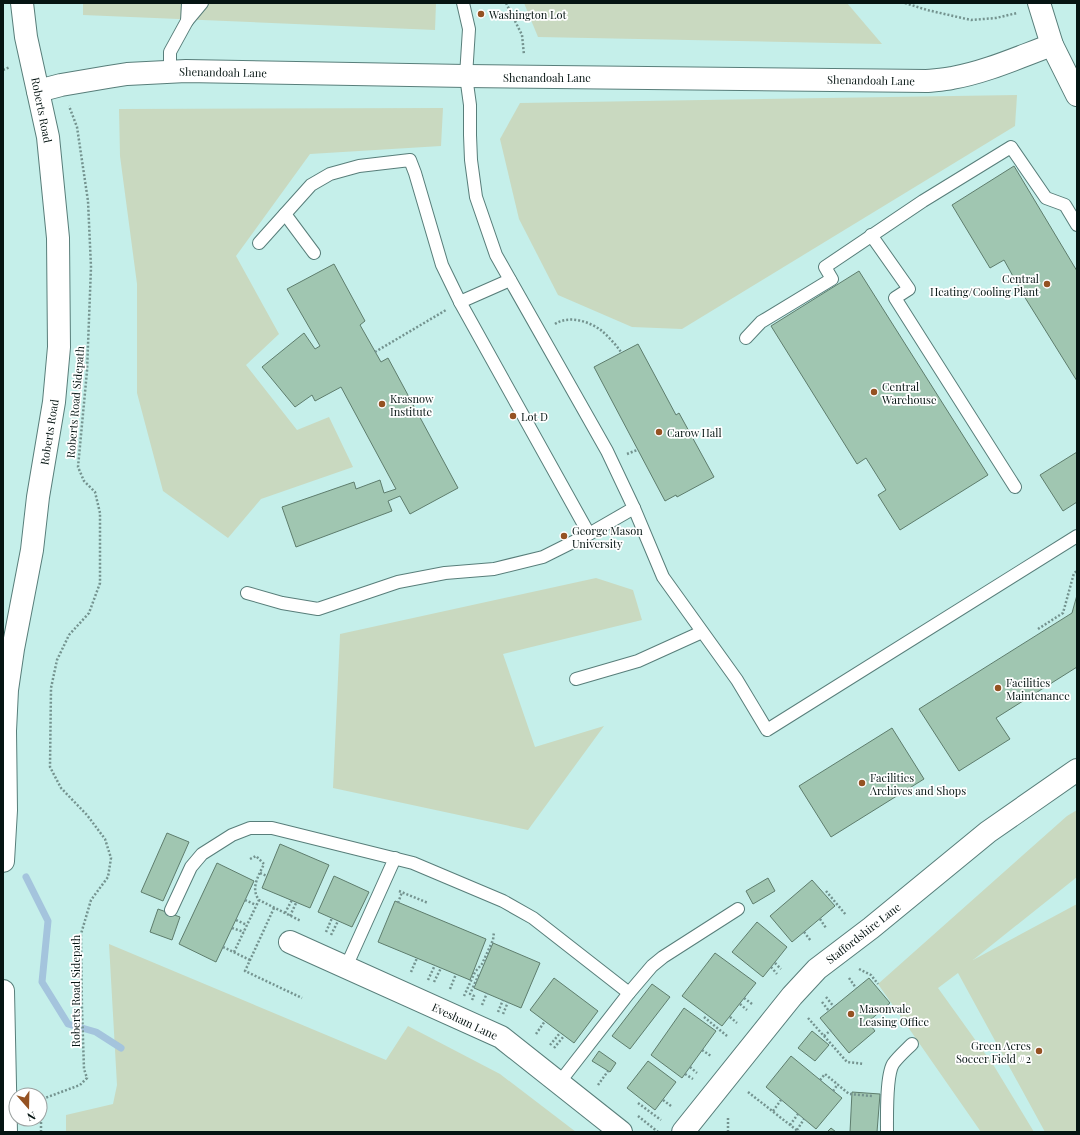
<svg xmlns="http://www.w3.org/2000/svg" width="1080" height="1135" font-family="'Playfair Display',serif">
	<style>
		.green { fill: #c9d9c0 }
		.lines { fill: none; stroke-linecap: round; stroke-linejoin: round }
		.stream { stroke: #a4c4dd; stroke-width: 7 }
		.building { fill: #a0c6b1; stroke: #5e7d6d }
		.service-casing { stroke: #587e7a; stroke-width: 14 }
		.minor-casing { stroke: #587e7a; stroke-width: 24 }
		.tertiary-casing { stroke: #587e7a; stroke-width: 24 }
		.secondary-casing { stroke: #587e7a; stroke-width: 24 }
		.path { stroke: #74938f; stroke-width: 2.5; stroke-dasharray: 2 2; stroke-linecap: butt }
		.service { stroke: #fff; stroke-width: 12 }
		.minor { stroke: #fff; stroke-width: 22 }
		.tertiary { stroke: #fff; stroke-width: 22 }
		.secondary { stroke: #fff; stroke-width: 22 }
		.poi-dot { fill: #955222; stroke: #fff; stroke-width: 1.5 }
		.labels { text-anchor: middle; dominant-baseline: central; stroke-width: 3.5; stroke-linejoin: round; paint-order: stroke }
		.poi-label { font-size: 11px; fill: #051412; stroke: #fff; text-anchor: start }
		.street-label { font-size: 11px; fill: #051412; stroke: #fff }
	</style>
	<rect width="100%" height="100%" fill="#c5efea"/>
	<!-- green -->
	<g class="green">
		<polygon points="83,3 436,3 435,30 83,15"/>
		<polygon points="524,3 847,3 882,44 538,37"/>
		<polygon points="1017,95 1015,126 682,329 632,327 558,295 519,219 500,139 520,103"/>
		<polygon points="443,108 441,146 310,154 236,256 279,334 246,365 297,430 329,417 353,467 261,499 228,538 163,491 137,393 137,284 120,156 119,109"/>
		<polygon points="596,578 633,590 642,620 503,654 535,747 604,726 528,830 333,788 340,634"/>
		<polygon points="1077,810 1077,877 973,960 1077,904 1077,1132 1045,1132 958,973 938,988 994,1066 1034,1132 981,1132 878,984 1067,816"/>
		<polygon points="109,944 386,1060 408,1026 500,1074 576,1132 66,1132 66,1115 113,1104 117,1085"/>
	</g>
	<g class="lines">
		<!-- stream -->
		<polyline class="stream" points="26,877 48,921 42,982 68,1024 96,1032 121,1048"/>
	</g>
	<!-- building -->
	<g class="building">
		<polygon points="1014,166 1077,271 1077,381 1024,296 1004,260 990,268 952,205"/>
		<polygon points="334,264 365,321 360,325 381,362 388,358 458,488 410,514 400,496 388,501 392,511 296,547 282,507 354,482 356,489 380,480 384,493 396,489 341,387 315,401 312,395 295,407 262,367 304,333 315,349 320,346 287,289"/>
		<polygon points="859,271 988,475 900,530 878,495 886,490 866,458 857,464 771,326"/>
		<polygon points="638,344 676,415 679,413 714,477 677,497 676,495 665,501 594,367"/>
		<polygon points="1077,452 1077,502 1063,511 1040,475"/>
		<polygon points="1077,595 1077,667 996,718 1010,739 959,771 919,709 1072,613"/>
		<polygon points="892,728 924,779 831,837 799,786"/>
		<polygon points="167,833 189,842 163,901 141,892"/>
		<polygon points="280,844 329,865 310,908 262,888"/>
		<polygon points="217,863 254,881 216,962 179,944"/>
		<polygon points="334,876 369,892 352,927 318,912"/>
		<polygon points="768,878 775,891 753,904 746,891"/>
		<polygon points="812,880 835,906 792,942 770,916"/>
		<polygon points="395,901 486,939 470,980 378,942"/>
		<polygon points="158,909 180,917 172,940 150,932"/>
		<polygon points="757,922 787,947 763,977 732,952"/>
		<polygon points="493,943 540,963 521,1008 474,988"/>
		<polygon points="715,953 756,983 722,1026 682,996"/>
		<polygon points="554,978 598,1011 574,1043 530,1010"/>
		<polygon points="869,978 890,1003 868,1022 875,1031 849,1053 820,1018"/>
		<polygon points="652,984 670,997 630,1049 612,1036"/>
		<polygon points="684,1008 716,1031 682,1078 651,1055"/>
		<polygon points="812,1031 829,1045 815,1061 798,1048"/>
		<polygon points="599,1051 616,1063 610,1072 592,1061"/>
		<polygon points="791,1056 842,1098 816,1129 766,1087"/>
		<polygon points="648,1061 676,1082 655,1110 627,1088"/>
		<polygon points="852,1092 880,1094 877,1132 850,1132"/>
		<polygon points="831,1128 836,1132 827,1132"/>
	</g>
	<g class="lines">
		<defs>
			<g id="service">
				<polyline points="463,3 469,29 466,76 470,105 470,135 471,160 476,197 496,255 607,451 634,508 663,577 737,680 767,730 1077,536"/>
				<polyline points="187,21 202,3"/>
				<polyline points="170,71 170,52 187,21 188,3"/>
				<polyline points="285,214 314,253"/>
				<polyline points="871,235 909,289 895,298 1015,487"/>
				<polyline points="259,243 311,185 330,174 359,166 410,160 415,173 442,265 460,302 589,534"/>
				<polyline points="460,302 510,280"/>
				<polyline points="746,338 761,322 832,279 825,267 923,201 1011,147 1046,198 1065,205 1077,225"/>
				<polyline points="247,593 282,603 318,609 398,582 445,573 494,569 543,557 589,534 634,508"/>
				<polyline points="576,679 638,661 702,632"/>
				<polyline points="171,910 191,867 202,854 232,835 250,828 272,828 413,863 503,901 533,918 629,993"/>
				<polyline points="346,967 395,858"/>
				<polyline points="559,1083 629,993 652,966 663,957 738,909"/>
				<path d="M887,1132C887,1117 886,1076 893,1064C898,1057 906,1050 912,1044"/>
			</g>
			<g id="minor">
				<polyline points="290,942 501,1037 621,1132"/>
				<polyline points="683,1132 792,996 817,969 871,928 988,832 1077,770"/>
			</g>
			<g id="tertiary">
				<polyline points="1039,3 1052,45 1077,95"/>
				<path d="M38,91L61,85L108,77L127,74L186,71L466,76L927,81C935,80 943,80 952,78C986,72 1019,57 1052,45"/>
			</g>
			<g id="secondary">
				<polyline points="3,861 6,810 5,731 7,690 13,649 32,550 38,497 54,402 59,347 58,238 48,137 26,37 22,3"/>
				<polyline points="3,991 6,1132"/>
			</g>
		</defs>
		<!-- service casing -->
		<use href="#service" class="service-casing"/>
		<!-- minor casing -->
		<use href="#minor" class="minor-casing"/>
		<!-- tertiary casing -->
		<use href="#tertiary" class="tertiary-casing"/>
		<!-- secondary casing -->
		<use href="#secondary" class="secondary-casing"/>
		<!-- path -->
		<g class="path">
			<polyline points="506,3 522,35 524,55"/>
			<polyline points="905,3 927,10 971,20 996,18 1017,13"/>
			<polyline points="3,70 10,67"/>
			<path d="M555,324C569,315 589,321 602,331C609,337 616,345 621,352"/>
			<polyline points="375,352 446,310"/>
			<polyline points="627,454 637,450"/>
			<polyline points="1038,629 1063,613 1074,573 1077,571"/>
			<path d="M250,859L256,856L264,864C259,875 250,888 259,900L301,921"/>
			<polyline points="260,873 267,876"/>
			<polyline points="399,891 428,903"/>
			<polyline points="826,891 846,915"/>
			<polyline points="245,900 256,905"/>
			<polyline points="398,903 402,892"/>
			<polyline points="274,908 245,971 302,998"/>
			<polyline points="285,913 292,900"/>
			<polyline points="290,916 296,903"/>
			<polyline points="820,919 826,928"/>
			<polyline points="236,920 247,925"/>
			<polyline points="232,928 244,932"/>
			<polyline points="326,932 332,918"/>
			<polyline points="804,932 811,941"/>
			<polyline points="331,935 338,921"/>
			<polyline points="223,947 250,960"/>
			<polyline points="234,952 259,900"/>
			<polyline points="775,963 781,969"/>
			<polyline points="771,967 777,974"/>
			<polyline points="859,969 871,975 878,984"/>
			<polyline points="411,972 417,958"/>
			<polyline points="849,978 856,988"/>
			<polyline points="428,980 435,965"/>
			<polyline points="434,982 441,968"/>
			<polyline points="450,989 456,974"/>
			<polyline points="464,996 475,972 482,964 493,940 494,932"/>
			<polyline points="826,997 834,1007"/>
			<polyline points="744,998 752,1004"/>
			<polyline points="472,1000 474,996 470,994 479,974"/>
			<polyline points="822,1002 829,1011"/>
			<polyline points="740,1004 747,1010"/>
			<polyline points="482,1005 487,993"/>
			<polyline points="498,1012 503,1000"/>
			<polyline points="503,1014 508,1002"/>
			<polyline points="704,1017 727,1036"/>
			<polyline points="730,1017 737,1023"/>
			<polyline points="808,1018 847,1062 864,1064"/>
			<polyline points="536,1034 545,1021"/>
			<polyline points="824,1036 831,1030"/>
			<polyline points="550,1045 560,1033"/>
			<polyline points="554,1048 564,1036"/>
			<polyline points="702,1050 711,1056"/>
			<polyline points="690,1067 697,1073"/>
			<polyline points="685,1074 693,1079"/>
			<polyline points="820,1080 825,1074 849,1094 872,1096"/>
			<polyline points="598,1085 608,1071"/>
			<polyline points="833,1091 838,1084"/>
			<polyline points="748,1092 799,1132"/>
			<polyline points="663,1100 671,1106"/>
			<polyline points="638,1103 661,1120"/>
			<polyline points="773,1111 781,1100"/>
			<polyline points="638,1116 658,1132"/>
			<polyline points="790,1125 798,1114"/>
			<polyline points="797,1130 804,1119"/>
			<polyline points="41,1132 41,1110 45,1098 80,1085 87,1078 84,1069 82,1010 81,934 91,900 108,877 111,858 105,839 87,815 61,788 50,767 51,688 57,660 69,635 89,613 100,583 100,513 95,492 84,481 78,467 87,371 91,267 88,201 77,127 69,106"/>
			<polyline points="728,1132 728,1117"/>
		</g>
		<!-- service -->
		<use href="#service" class="service"/>
		<!-- minor -->
		<use href="#minor" class="minor"/>
		<!-- tertiary -->
		<use href="#tertiary" class="tertiary"/>
		<!-- secondary -->
		<use href="#secondary" class="secondary"/>
	</g>
	<!-- markers -->
	<g class="poi-dot">
		<circle cx="481" cy="14" r="4"/>
		<circle cx="1047" cy="284" r="4"/>
		<circle cx="874" cy="392" r="4"/>
		<circle cx="382" cy="404" r="4"/>
		<circle cx="513" cy="416" r="4"/>
		<circle cx="659" cy="432" r="4"/>
		<circle cx="564" cy="536" r="4"/>
		<circle cx="998" cy="688" r="4"/>
		<circle cx="862" cy="783" r="4"/>
		<circle cx="851" cy="1014" r="4"/>
		<circle cx="1039" cy="1051" r="4"/>
	</g>
	<g class="labels">
		<!-- poi labels -->
		<g class="poi-label">
			<text x="489" y="14">Washington Lot</text>
			<text x="1039" y="278" text-anchor="end">Central<tspan x="1039" dy="13">Heating/Cooling Plant</tspan></text>
			<text x="882" y="386">Central<tspan x="882" dy="13">Warehouse</tspan></text>
			<text x="390" y="398">Krasnow<tspan x="390" dy="13">Institute</tspan></text>
			<text x="521" y="416">Lot D</text>
			<text x="667" y="432">Carow Hall</text>
			<text x="572" y="530">George Mason<tspan x="572" dy="13">University</tspan></text>
			<text x="1006" y="682">Facilities<tspan x="1006" dy="13">Maintenance</tspan></text>
			<text x="870" y="777">Facilities<tspan x="870" dy="13">Archives and Shops</tspan></text>
			<text x="859" y="1008">Masonvale<tspan x="859" dy="13">Leasing Office</tspan></text>
			<text x="1031" y="1045" text-anchor="end">Green Acres<tspan x="1031" dy="13">Soccer Field #2</tspan></text>
		</g>
		<!-- street labels -->
		<g class="street-label">
			<text transform="translate(223 72) rotate(1)">Shenandoah Lane</text>
			<text x="547" y="77">Shenandoah Lane</text>
			<text transform="translate(871 80) rotate(1)">Shenandoah Lane</text>
			<text transform="translate(42 110) rotate(79)">Roberts Road</text>
			<text transform="translate(75 402) rotate(-85)">Roberts Road Sidepath</text>
			<text transform="translate(49 432) rotate(-81)">Roberts Road</text>
			<text transform="translate(863 933) rotate(-38)">Staffordshire Lane</text>
			<text transform="translate(75 991) rotate(-90)">Roberts Road Sidepath</text>
			<text transform="translate(465 1021) rotate(25)">Evesham Lane</text>
		</g>
	</g>
	<!-- border -->
	<rect width="1080" height="1135" fill="none" stroke="#051412" stroke-width="8"/>
	<!-- north arrow -->
	<g transform="translate(28 1107) rotate(160)"><circle r="19" fill="#ffffff" stroke="#9ba1a0"/>
	<path d="M0-3L7 15L0 10L-7 15Z" fill="#955222"/>
	<text y="-6" font-size="11" font-weight="bold" text-anchor="middle" fill="#051412">N</text>
	</g>
</svg>
